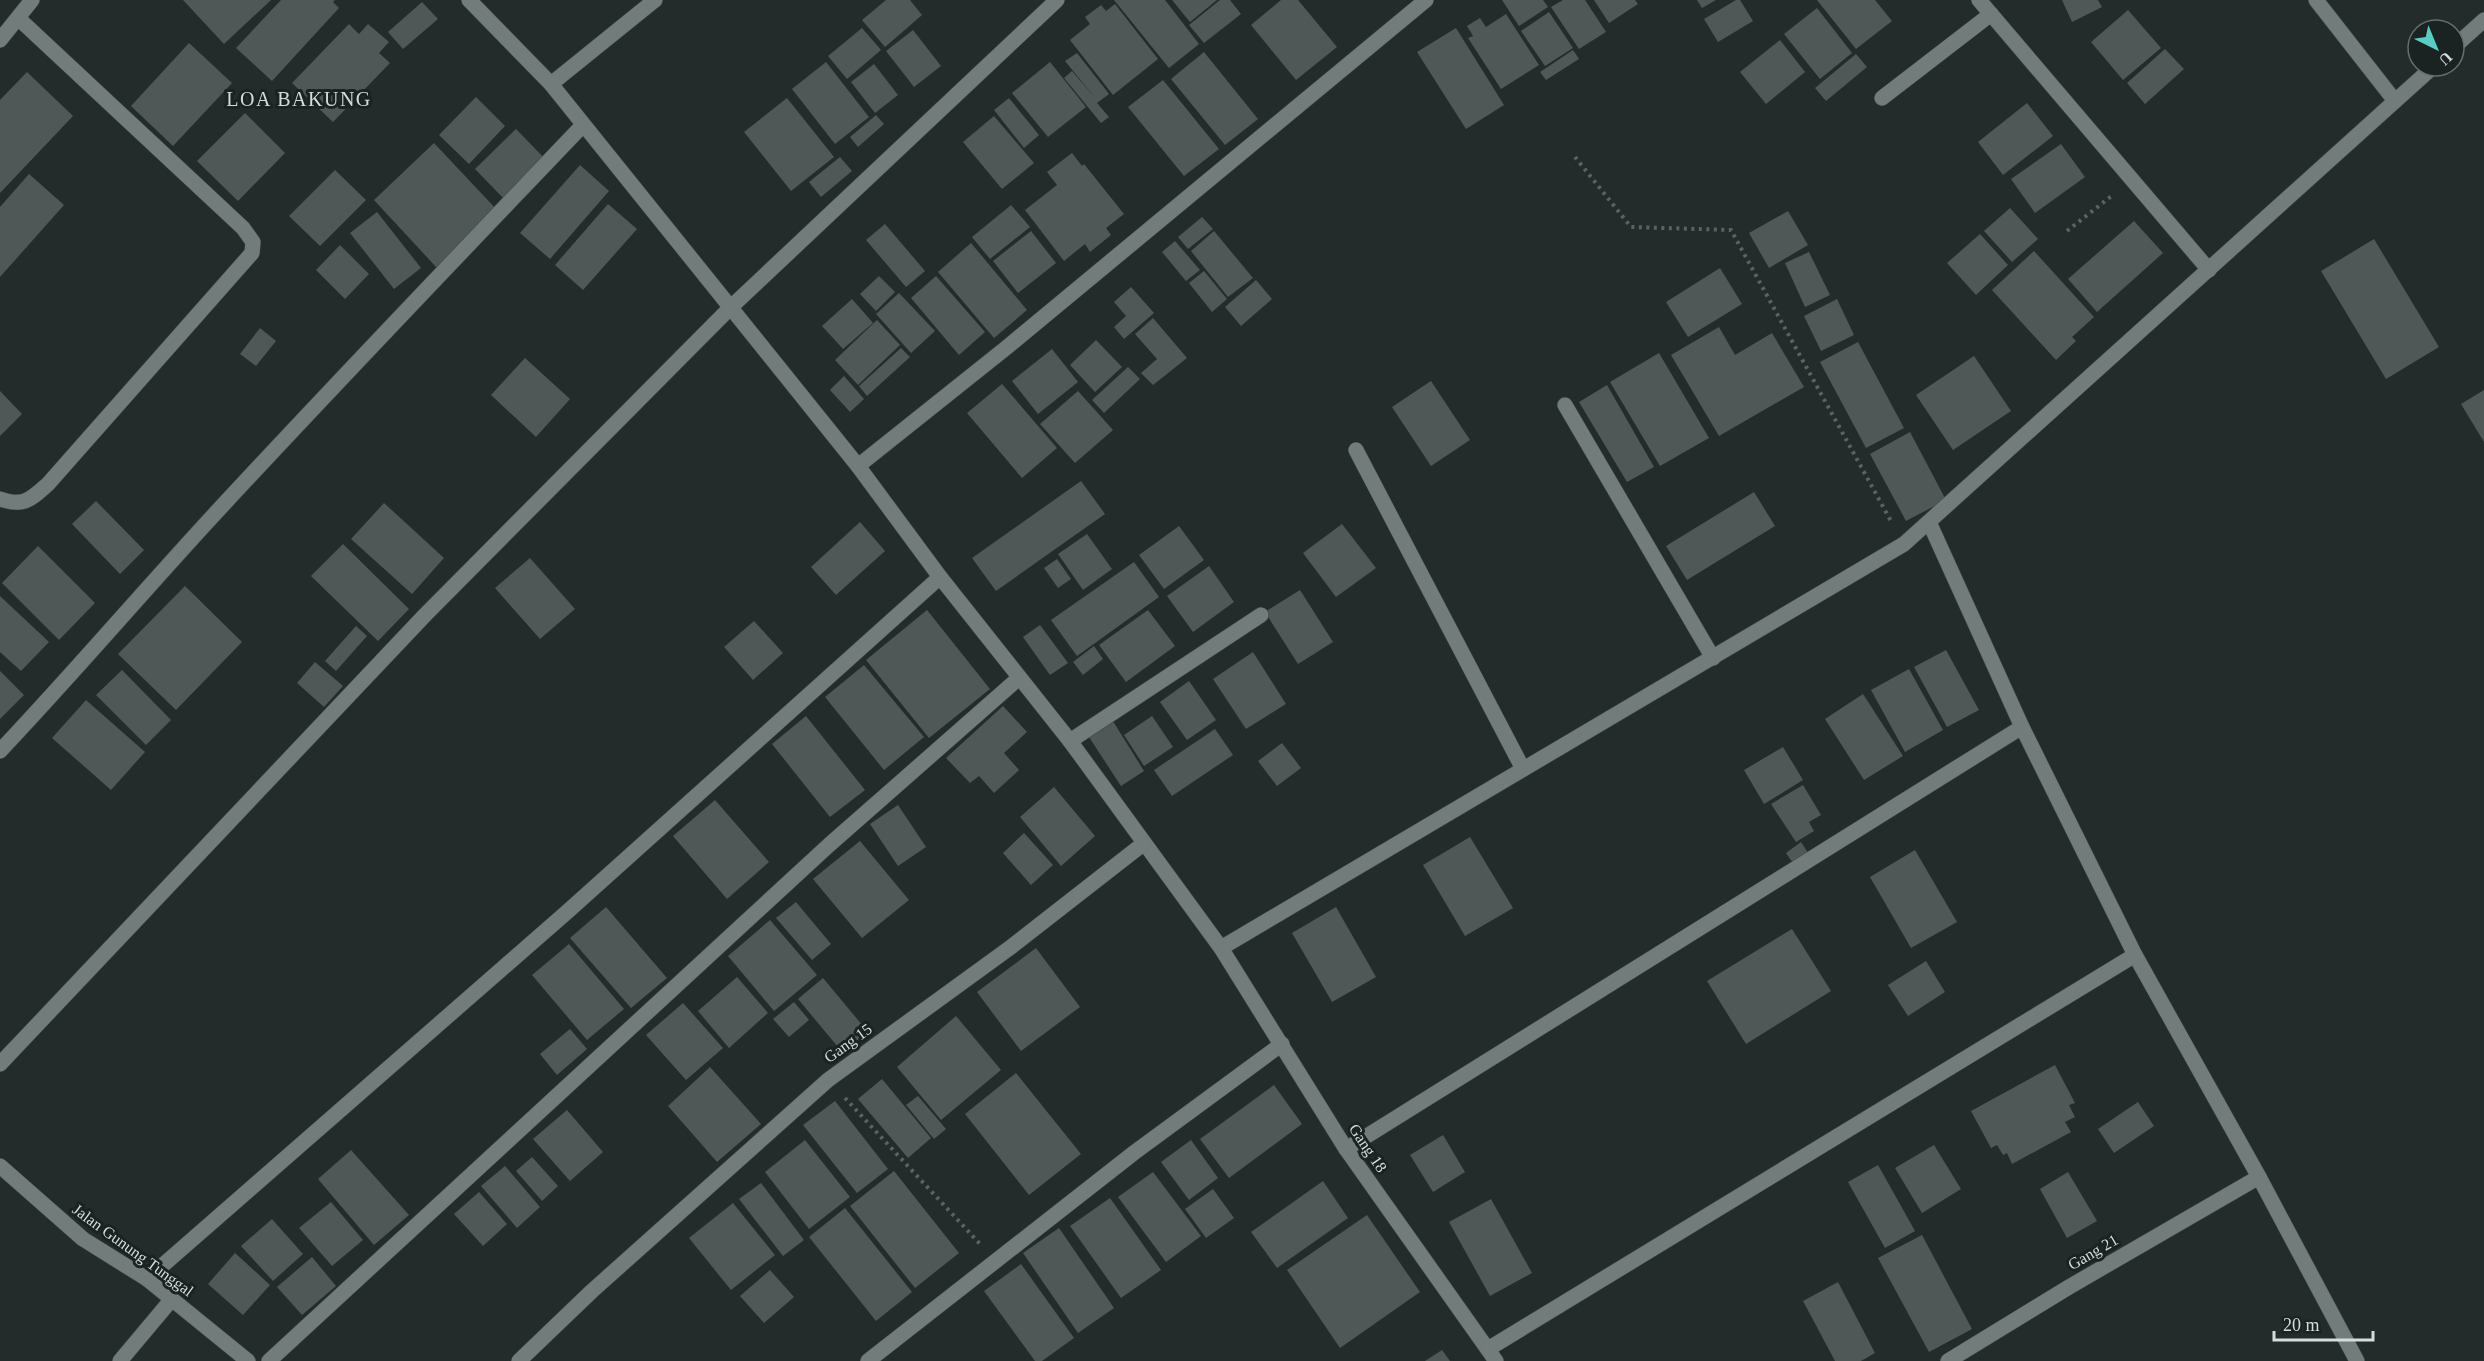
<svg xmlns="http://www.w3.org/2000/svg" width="2484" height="1361" font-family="Georgia,serif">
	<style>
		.building { fill: #4f5857 }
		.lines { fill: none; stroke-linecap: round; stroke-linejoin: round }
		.minor-casing { stroke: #414948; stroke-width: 16 }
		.path { stroke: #5b6261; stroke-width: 4; stroke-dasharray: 3 4.5; stroke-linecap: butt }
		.minor { stroke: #727c7a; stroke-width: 15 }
		.labels { text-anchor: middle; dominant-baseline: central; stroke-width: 6; stroke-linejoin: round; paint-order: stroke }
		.street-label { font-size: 16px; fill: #d6dcdb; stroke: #1b2322 }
		.quarter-label { font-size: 20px; letter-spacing: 1.5px; fill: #d1dbda; stroke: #1b2322 }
	</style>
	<rect width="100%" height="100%" fill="#242c2b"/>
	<!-- building -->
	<g class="building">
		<polygon points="183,0 271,0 224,44"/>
		<polygon points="281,0 335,0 333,2 339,8 272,81 236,48"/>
		<polygon points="886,0 910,0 922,15 885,47 862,20"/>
		<polygon points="1114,0 1165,0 1199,44 1169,68"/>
		<polygon points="1172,0 1217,0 1190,22"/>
		<polygon points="1220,0 1230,0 1241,14 1204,43 1189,25"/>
		<polygon points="1281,0 1298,0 1337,47 1296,80 1251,25"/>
		<polygon points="1502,0 1543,0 1548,7 1519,26"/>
		<polygon points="1563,0 1585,0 1606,32 1579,49 1551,7"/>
		<polygon points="1594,0 1635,0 1638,4 1609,23"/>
		<polygon points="1697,0 1716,0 1702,8"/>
		<polygon points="1736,0 1740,0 1753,21 1718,42 1704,19"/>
		<polygon points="1817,0 1875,0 1892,21 1856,49"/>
		<polygon points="2062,0 2098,0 2102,7 2072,22"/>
		<polygon points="422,2 438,19 403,49 388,32"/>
		<polygon points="1115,4 1158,59 1113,95 1070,40 1090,24 1085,17 1101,5 1106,11"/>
		<polygon points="1817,8 1852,53 1820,79 1784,34"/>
		<polygon points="2128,10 2161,48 2123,80 2091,42"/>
		<polygon points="1549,12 1573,48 1545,66 1521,31"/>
		<polygon points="1506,14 1539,65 1501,89 1468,38 1473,36 1467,26 1480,18 1486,27"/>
		<polygon points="349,24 359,34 368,24 389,42 379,53 390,63 333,122 292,83"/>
		<polygon points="862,28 881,50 847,79 828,56"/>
		<polygon points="1456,28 1504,105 1466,129 1417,52"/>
		<polygon points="913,30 941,66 914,87 886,51"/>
		<polygon points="1780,40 1805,72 1766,104 1740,72"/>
		<polygon points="189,43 232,83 173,146 131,106"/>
		<polygon points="2165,49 2184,69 2145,104 2127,83"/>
		<polygon points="1573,50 1579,59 1546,80 1540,72"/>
		<polygon points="1204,52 1258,119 1225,145 1171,79"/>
		<polygon points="1077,53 1109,94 1097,103 1109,117 1101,123 1064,78 1072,71 1096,99 1065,61"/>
		<polygon points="1856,54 1867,67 1826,101 1815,88"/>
		<polygon points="826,62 869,117 835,144 792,89"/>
		<polygon points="1050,62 1086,107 1048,137 1012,93"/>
		<polygon points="874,64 898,95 875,113 851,82"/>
		<polygon points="27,72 73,116 0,193 0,100"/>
		<polygon points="1163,80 1219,149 1184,176 1128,107"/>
		<polygon points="476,97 505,126 469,164 439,135"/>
		<polygon points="787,98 834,157 791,191 744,132"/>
		<polygon points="1009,98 1039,135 1024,148 994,110"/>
		<polygon points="2027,103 2053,136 2003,175 1978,142"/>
		<polygon points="245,113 285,153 238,201 197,161"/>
		<polygon points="876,115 884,124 858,147 850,137"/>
		<polygon points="994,116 1034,163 1002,189 963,142"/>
		<polygon points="516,129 547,161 506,201 475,169"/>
		<polygon points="434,143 498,211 437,268 374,200"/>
		<polygon points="2061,144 2085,177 2035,213 2011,179"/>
		<polygon points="1072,153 1082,166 1084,164 1124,214 1106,228 1111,235 1090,252 1085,244 1064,261 1025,210 1057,185 1047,172"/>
		<polygon points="840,157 852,171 821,197 809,182"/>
		<polygon points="580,165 609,191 550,259 520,233"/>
		<polygon points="335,170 366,200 320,246 289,216"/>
		<polygon points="29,174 64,205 0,277 0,207"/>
		<polygon points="608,204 637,229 583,290 555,265"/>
		<polygon points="1011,205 1030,227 990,259 972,237"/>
		<polygon points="2010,208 2038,239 2012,262 1984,231"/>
		<polygon points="1788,211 1808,245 1769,268 1749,233"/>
		<polygon points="377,212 421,268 394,289 350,233"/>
		<polygon points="1202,217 1213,229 1188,249 1178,237"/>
		<polygon points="2134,221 2163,253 2097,312 2068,279"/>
		<polygon points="885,224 925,271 906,287 866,240"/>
		<polygon points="1031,231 1056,263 1018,293 993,261"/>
		<polygon points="1214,231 1253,278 1228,297 1191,251"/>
		<polygon points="1980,234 2008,265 1976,295 1947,263"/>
		<polygon points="2374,239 2439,347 2386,379 2321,271"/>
		<polygon points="1175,241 1200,270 1186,281 1162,252"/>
		<polygon points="971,243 1027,310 994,338 938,272"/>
		<polygon points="340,245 369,274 345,299 316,270"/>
		<polygon points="2034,251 2094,317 2072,337 2076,341 2056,360 1992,290"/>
		<polygon points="1809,252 1830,295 1805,307 1785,263"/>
		<polygon points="1720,268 1742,304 1688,337 1666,302"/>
		<polygon points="1204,271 1227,299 1212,312 1189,283"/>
		<polygon points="879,276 895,292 876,311 860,294"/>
		<polygon points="936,276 985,332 959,355 911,298"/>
		<polygon points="1256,280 1272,299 1241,326 1225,307"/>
		<polygon points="1131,287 1154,313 1124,339 1114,327 1126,316 1114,302"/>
		<polygon points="899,293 935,331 911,353 876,314"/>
		<polygon points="852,299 873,323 843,349 822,326"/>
		<polygon points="1837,299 1854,335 1821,351 1804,316"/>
		<polygon points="1153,318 1187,358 1153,385 1141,373 1157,359 1135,334"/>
		<polygon points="877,320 900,345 858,385 835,360"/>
		<polygon points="1719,327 1735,355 1772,333 1804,387 1719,436 1671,355"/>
		<polygon points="260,328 276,341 256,366 240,354"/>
		<polygon points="1096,340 1122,367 1095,392 1070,365"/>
		<polygon points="1858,342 1904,428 1866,448 1820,362"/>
		<polygon points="901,348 910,357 867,396 859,386"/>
		<polygon points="1052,349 1078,382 1038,414 1012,381"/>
		<polygon points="1659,353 1709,438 1660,466 1610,382"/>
		<polygon points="1974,356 2011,411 1953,450 1916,395"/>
		<polygon points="525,358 570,399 536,437 491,395"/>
		<polygon points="1128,367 1140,379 1104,413 1092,400"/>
		<polygon points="844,376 864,399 850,412 830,390"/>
		<polygon points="1431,381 1470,440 1431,466 1392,407"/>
		<polygon points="1002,384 1057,448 1022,478 967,413"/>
		<polygon points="1607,385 1654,467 1627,482 1579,402"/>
		<polygon points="2484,390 2484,442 2461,404"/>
		<polygon points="0,391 22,414 0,436"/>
		<polygon points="1078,391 1113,430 1075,463 1040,424"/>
		<polygon points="1910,432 1946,500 1906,521 1870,454"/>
		<polygon points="1081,481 1105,514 996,591 972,558"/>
		<polygon points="1754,492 1775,526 1687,580 1666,546"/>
		<polygon points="96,501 144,550 120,574 72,524"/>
		<polygon points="384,503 444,558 412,594 351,539"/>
		<polygon points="860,522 885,551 836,595 811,567"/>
		<polygon points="1342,524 1376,568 1336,597 1303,553"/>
		<polygon points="1179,526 1204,560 1164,589 1139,555"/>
		<polygon points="1087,534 1112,569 1083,590 1058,554"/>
		<polygon points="343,544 409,609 378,641 311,576"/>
		<polygon points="38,546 95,603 59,640 2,583"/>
		<polygon points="530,558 575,609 540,639 495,588"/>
		<polygon points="1057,559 1071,579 1058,588 1044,568"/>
		<polygon points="1134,562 1159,597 1077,656 1051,620"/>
		<polygon points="1209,566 1234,602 1193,632 1167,596"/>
		<polygon points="185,586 242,642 176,710 118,654"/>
		<polygon points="1300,590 1333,642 1298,664 1265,612"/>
		<polygon points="0,596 49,642 21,671 0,652"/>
		<polygon points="927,610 990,689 929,738 866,660"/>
		<polygon points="1148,610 1175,646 1126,682 1099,645"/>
		<polygon points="754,621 783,653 753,680 724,647"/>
		<polygon points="1040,625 1068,663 1050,675 1023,637"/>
		<polygon points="356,626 367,636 336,671 325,661"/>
		<polygon points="1094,646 1103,659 1083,675 1073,662"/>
		<polygon points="1946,650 1979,710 1947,727 1914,667"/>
		<polygon points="1253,652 1286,704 1246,729 1213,679"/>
		<polygon points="315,662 343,686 324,707 297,683"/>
		<polygon points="864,665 924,737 884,770 825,697"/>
		<polygon points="1909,669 1943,730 1905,752 1871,690"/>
		<polygon points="122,670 171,720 146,745 96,695"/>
		<polygon points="0,671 24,695 0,719"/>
		<polygon points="1189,681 1216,720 1187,740 1160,702"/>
		<polygon points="1863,694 1903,756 1864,780 1825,719"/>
		<polygon points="86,700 145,752 111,790 52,738"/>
		<polygon points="1003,706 1027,732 1004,753 1019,770 994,793 979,776 970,783 946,758"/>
		<polygon points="806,716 865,790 830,817 772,744"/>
		<polygon points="1152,716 1173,747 1144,766 1124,735"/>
		<polygon points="1111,718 1144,771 1121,786 1087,734"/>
		<polygon points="1215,729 1233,755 1172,796 1154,770"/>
		<polygon points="1282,743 1301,768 1277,786 1258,761"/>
		<polygon points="1783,747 1803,780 1764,804 1744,770"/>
		<polygon points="1803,785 1821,815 1809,822 1814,831 1796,842 1771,804"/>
		<polygon points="1054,787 1095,836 1061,866 1020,817"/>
		<polygon points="715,800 769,862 727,899 673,836"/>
		<polygon points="898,805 926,847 898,866 870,824"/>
		<polygon points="1024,833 1053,865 1031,885 1003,853"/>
		<polygon points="1470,837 1513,908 1465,936 1423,865"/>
		<polygon points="860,841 909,900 862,938 813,879"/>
		<polygon points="1801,842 1810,856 1795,866 1786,853"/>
		<polygon points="1915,850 1957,922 1911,948 1870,877"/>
		<polygon points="796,902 831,944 812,960 776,918"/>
		<polygon points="606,907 667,978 631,1008 570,938"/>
		<polygon points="1336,907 1376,977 1332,1002 1292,933"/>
		<polygon points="770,920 817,975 774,1011 728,956"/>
		<polygon points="1792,929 1831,991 1746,1044 1707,981"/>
		<polygon points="569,944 624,1009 587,1040 532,975"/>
		<polygon points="1036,948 1080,1007 1021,1051 977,992"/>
		<polygon points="1926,961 1945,992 1908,1016 1888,985"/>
		<polygon points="737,977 768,1013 729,1048 698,1011"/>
		<polygon points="823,978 868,1032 843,1053 798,999"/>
		<polygon points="794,1002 809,1020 789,1037 773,1019"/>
		<polygon points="683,1003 723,1048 686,1080 646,1035"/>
		<polygon points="956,1016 1001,1070 941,1120 897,1067"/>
		<polygon points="570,1029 587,1049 557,1075 540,1054"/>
		<polygon points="2055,1065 2075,1103 2069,1105 2075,1117 2065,1122 2071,1132 2012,1164 2007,1153 2003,1155 1997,1145 1991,1148 1971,1111"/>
		<polygon points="710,1067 761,1124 717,1162 668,1106"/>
		<polygon points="1016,1073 1081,1154 1029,1195 965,1114"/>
		<polygon points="882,1079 931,1138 908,1158 858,1099"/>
		<polygon points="1274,1085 1302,1124 1229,1178 1200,1139"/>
		<polygon points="918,1096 946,1129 934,1139 906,1105"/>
		<polygon points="835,1101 888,1169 857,1193 803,1125"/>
		<polygon points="2138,1102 2154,1126 2114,1153 2098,1129"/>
		<polygon points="567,1110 603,1152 570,1181 533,1139"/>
		<polygon points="1443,1135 1465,1172 1433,1192 1410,1155"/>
		<polygon points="805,1140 850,1197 809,1229 765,1172"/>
		<polygon points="1191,1140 1218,1178 1189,1200 1161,1162"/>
		<polygon points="1934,1145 1961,1189 1922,1213 1895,1168"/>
		<polygon points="351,1150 409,1215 374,1245 318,1179"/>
		<polygon points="532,1157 558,1186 542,1201 516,1171"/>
		<polygon points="1878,1165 1915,1231 1885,1248 1848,1182"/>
		<polygon points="505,1166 540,1207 517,1228 481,1186"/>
		<polygon points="894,1171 959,1253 915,1288 850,1206"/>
		<polygon points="1153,1172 1201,1236 1166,1262 1118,1197"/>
		<polygon points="2068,1172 2097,1221 2067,1238 2040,1189"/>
		<polygon points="1323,1181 1348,1218 1277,1268 1251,1232"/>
		<polygon points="761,1183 804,1240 783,1256 739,1199"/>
		<polygon points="1213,1189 1234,1218 1206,1238 1185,1209"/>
		<polygon points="479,1192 507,1224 483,1246 454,1214"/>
		<polygon points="1110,1198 1161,1270 1121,1298 1070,1226"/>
		<polygon points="1491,1199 1532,1273 1490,1296 1449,1222"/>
		<polygon points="331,1202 363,1240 332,1266 299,1228"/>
		<polygon points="733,1203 775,1255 731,1290 689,1238"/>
		<polygon points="845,1208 912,1292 876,1321 809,1237"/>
		<polygon points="1367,1215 1420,1292 1340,1348 1287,1270"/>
		<polygon points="272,1219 303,1254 273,1281 241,1246"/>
		<polygon points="1059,1228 1114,1308 1078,1333 1023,1253"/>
		<polygon points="1922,1235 1972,1329 1929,1352 1878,1258"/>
		<polygon points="235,1253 270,1285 243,1315 208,1284"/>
		<polygon points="312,1257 336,1286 302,1315 277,1287"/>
		<polygon points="1021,1264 1074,1338 1042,1361 1035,1361 984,1291"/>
		<polygon points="770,1270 794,1297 764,1323 740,1296"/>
		<polygon points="1838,1282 1875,1353 1861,1361 1835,1361 1803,1301"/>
		<polygon points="1442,1350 1450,1361 1425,1361"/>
	</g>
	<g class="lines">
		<defs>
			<g id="minor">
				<polyline points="469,0 551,84 858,466 940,577 1070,741 1221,948 1346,1149 1496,1361"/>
				<polyline points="1979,0 2209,270"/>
				<polyline points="2316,0 2395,101"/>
				<polyline points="0,40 32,0"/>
				<polyline points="2454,47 2484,20"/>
				<polyline points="551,84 655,0"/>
				<polyline points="1882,98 1991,14"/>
				<polyline points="1565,405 1713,658"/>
				<polyline points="1356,450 1523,769"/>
				<polyline points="858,466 1006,348 1426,0"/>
				<path d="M0,499C24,507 30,500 48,484L252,253L253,242L243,228L18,18"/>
				<polyline points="1070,741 1261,615"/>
				<path d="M0,751C72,675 140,595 211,518C333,386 458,256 583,125"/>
				<polyline points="1221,948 1904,544 2434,66"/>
				<polyline points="2135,955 2259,1177 2357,1361"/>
				<polyline points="0,1064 425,615 730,308 1057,0"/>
				<polyline points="1346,1149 2022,727"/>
				<polyline points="0,1166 83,1239 147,1279 248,1361"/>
				<polyline points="147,1279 567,912 940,577"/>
				<polyline points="1488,1349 2135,955 2022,727 1929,522"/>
				<polyline points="120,1361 172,1299"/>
				<polyline points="269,1361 829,845 1019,678"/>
				<polyline points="519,1361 592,1291 828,1080 1011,947 1143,844"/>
				<polyline points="868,1361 1135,1152 1282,1044"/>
				<polyline points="1948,1361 2069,1287 2259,1177"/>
			</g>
		</defs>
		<!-- minor casing -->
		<use href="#minor" class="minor-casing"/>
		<!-- path -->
		<g class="path">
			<polyline points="1575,157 1631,227 1731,230 1892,523"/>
			<polyline points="2067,231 2114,194"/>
			<polyline points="845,1098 980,1244"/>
		</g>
		<!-- minor -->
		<use href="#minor" class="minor"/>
	</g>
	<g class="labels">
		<!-- street labels -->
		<g class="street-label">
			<text transform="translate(848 1043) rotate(-36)">Gang 15</text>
			<text transform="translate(1368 1148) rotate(56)">Gang 18</text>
			<text transform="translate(133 1250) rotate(36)">Jalan Gunung Tunggal</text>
			<text transform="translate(2093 1252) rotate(-30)">Gang 21</text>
		</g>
		<!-- quarter labels -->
		<g class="quarter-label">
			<text x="299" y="99">LOA BAKUNG</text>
		</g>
	</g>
	<!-- north arrow -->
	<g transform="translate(2436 48) rotate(137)"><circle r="28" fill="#1b2322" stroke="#666d6c" stroke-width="1.5"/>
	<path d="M0-4.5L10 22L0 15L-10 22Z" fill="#56cec3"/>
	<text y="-9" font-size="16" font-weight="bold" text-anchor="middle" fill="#d6dcdb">U</text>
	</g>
	<!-- scale -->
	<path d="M2274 1331v9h99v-9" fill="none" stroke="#d6dcdb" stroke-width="3"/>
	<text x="2283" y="1331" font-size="18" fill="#d6dcdb" stroke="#1b2322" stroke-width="4.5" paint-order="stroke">20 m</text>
</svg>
